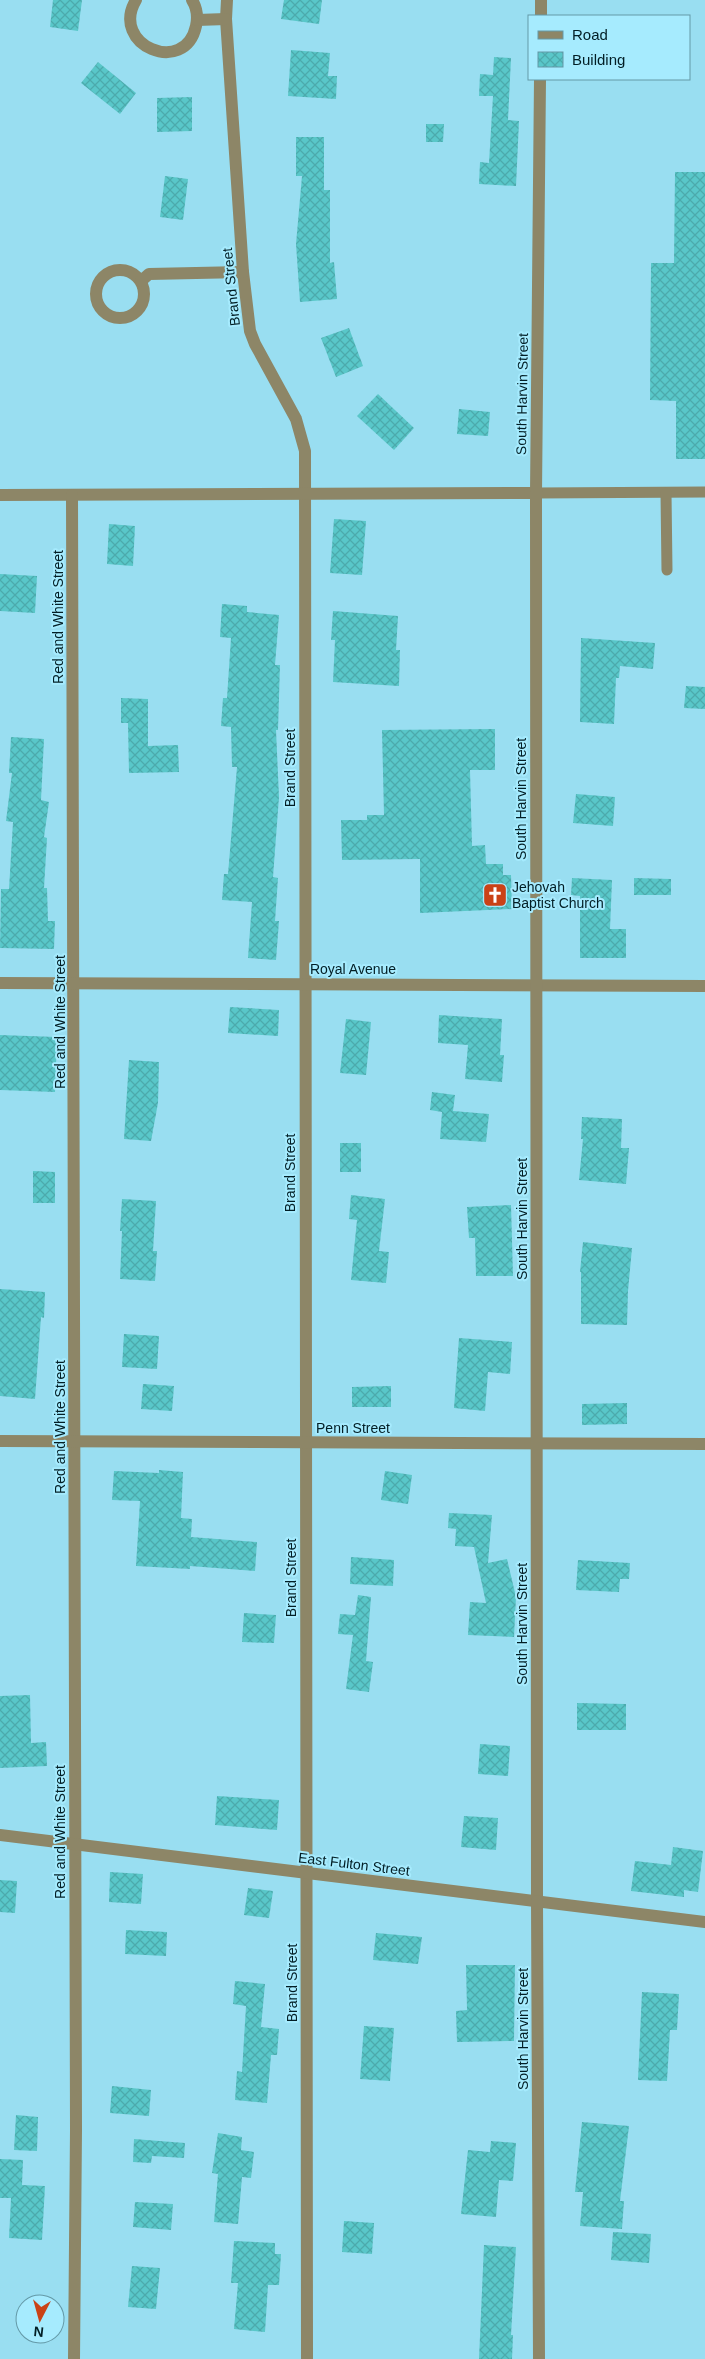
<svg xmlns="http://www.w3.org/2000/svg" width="705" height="2359" font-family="Arial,sans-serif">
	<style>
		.building { fill: url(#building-cross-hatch) }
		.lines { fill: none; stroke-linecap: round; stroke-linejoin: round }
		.service { stroke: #8d8667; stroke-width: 11 }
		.minor { stroke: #8d8667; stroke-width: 12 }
		.tertiary { stroke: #8d8667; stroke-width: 12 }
		.labels { text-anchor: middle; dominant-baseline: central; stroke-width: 4; stroke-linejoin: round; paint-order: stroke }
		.street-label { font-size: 14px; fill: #021e25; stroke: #a6ebfe }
		.poi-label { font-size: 14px; fill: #021e25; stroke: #a6ebfe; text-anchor: start }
	</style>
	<defs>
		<pattern id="building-cross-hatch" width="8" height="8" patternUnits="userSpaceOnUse" patternTransform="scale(1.25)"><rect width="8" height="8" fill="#59c7c9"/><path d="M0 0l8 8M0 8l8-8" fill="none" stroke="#4caaac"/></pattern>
	</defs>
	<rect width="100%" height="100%" fill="#99def1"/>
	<!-- building -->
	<g class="building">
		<polygon points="53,0 82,0 78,31 50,27"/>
		<polygon points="284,0 322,0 319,24 281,19"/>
		<polygon points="291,50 330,53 328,76 337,76 336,99 288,96"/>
		<polygon points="494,57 511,58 508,120 519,121 516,186 479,184 480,162 489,163 493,96 479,96 480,74 493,75"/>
		<polygon points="98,62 136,93 120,114 81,83"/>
		<polygon points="192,97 192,131 157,132 157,98"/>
		<polygon points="426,124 444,124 443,142 426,142"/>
		<polygon points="296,137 324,137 324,190 330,190 330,263 334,262 337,299 300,302 296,244 302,176 296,176"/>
		<polygon points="675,172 705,172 705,459 676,459 676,401 650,400 651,263 674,263"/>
		<polygon points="165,176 188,179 183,220 160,217"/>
		<polygon points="349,328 363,366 336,377 321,338"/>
		<polygon points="378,394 414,428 394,450 357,416"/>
		<polygon points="459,409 490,412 488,436 457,434"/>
		<polygon points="334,519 366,521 362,575 330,573"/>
		<polygon points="109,524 135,526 133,566 107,564"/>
		<polygon points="0,574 37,576 35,613 0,611"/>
		<polygon points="222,604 247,606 247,612 279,615 275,665 280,665 278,730 276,730 279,797 273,877 278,878 275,921 279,921 276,960 248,958 252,902 222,900 224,874 228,874 237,767 232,767 231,727 221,726 223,698 227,698 231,638 220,637"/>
		<polygon points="333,611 398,616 396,650 400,650 399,686 333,682 335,640 331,640"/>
		<polygon points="581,638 655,643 653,669 620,666 619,678 616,678 614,724 580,722"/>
		<polygon points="686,686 705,687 705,709 684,708"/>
		<polygon points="121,698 148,699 148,746 178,745 179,772 129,773 128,723 121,723"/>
		<polygon points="495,729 495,770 470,770 472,846 485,845 486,864 503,864 503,875 511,875 512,909 420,913 420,859 342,860 341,820 367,820 367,815 384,815 382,730"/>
		<polygon points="11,737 44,739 41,800 49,802 44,837 47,838 44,888 47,888 48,921 55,921 54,949 0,948 1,889 9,889 13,822 6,821 12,773 9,773"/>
		<polygon points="576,794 615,797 613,826 573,823"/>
		<polygon points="572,878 612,880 610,929 626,929 626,958 580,958 580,896 571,895"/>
		<polygon points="634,878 671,879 671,895 634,895"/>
		<polygon points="230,1007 279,1010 278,1036 228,1033"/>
		<polygon points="439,1015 502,1019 500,1055 504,1055 502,1082 465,1079 468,1045 438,1043"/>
		<polygon points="346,1019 371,1022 366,1075 340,1073"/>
		<polygon points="0,1035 57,1037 55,1092 0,1090"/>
		<polygon points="129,1060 159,1062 158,1103 151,1141 124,1139"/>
		<polygon points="432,1092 455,1095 453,1111 489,1114 486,1142 440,1139 442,1112 430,1110"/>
		<polygon points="582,1117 622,1119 621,1148 629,1148 626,1184 579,1180 583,1139 581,1139"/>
		<rect x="340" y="1143" width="21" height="29"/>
		<polygon points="33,1171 55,1172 55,1203 33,1203"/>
		<polygon points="351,1195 385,1199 379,1251 389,1252 386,1283 351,1280 357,1220 349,1219"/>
		<polygon points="122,1199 156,1201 153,1251 157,1251 155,1281 120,1279 122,1231 120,1231"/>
		<polygon points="511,1205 513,1276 476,1276 475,1238 469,1238 467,1207"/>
		<polygon points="583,1242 632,1248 628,1291 627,1325 581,1324 581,1272 580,1272"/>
		<polygon points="0,1289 45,1292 44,1318 41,1317 35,1399 0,1396"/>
		<polygon points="124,1334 159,1336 157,1369 122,1367"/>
		<polygon points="459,1338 512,1342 510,1374 488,1372 485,1411 454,1408"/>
		<polygon points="143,1384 174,1386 172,1411 141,1409"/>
		<polygon points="391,1386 391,1407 352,1407 352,1387"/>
		<polygon points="627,1403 627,1424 582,1425 582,1404"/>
		<polygon points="159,1470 183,1472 181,1518 192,1519 191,1537 257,1542 255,1571 190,1566 190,1569 136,1566 140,1501 112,1500 114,1471 159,1473"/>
		<polygon points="385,1471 412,1475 408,1504 381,1500"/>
		<polygon points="449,1513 492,1515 488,1563 507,1559 516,1597 514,1637 468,1635 470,1602 486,1603 474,1547 455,1546 456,1529 448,1528"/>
		<polygon points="351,1557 394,1560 393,1586 350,1584"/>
		<polygon points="578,1560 630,1563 629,1579 620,1579 619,1592 576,1590"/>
		<polygon points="358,1595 371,1597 366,1661 373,1662 369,1692 346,1689 353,1635 338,1634 340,1614 355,1615"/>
		<polygon points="244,1613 276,1615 274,1643 242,1642"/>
		<polygon points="30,1695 31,1743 46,1742 47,1766 0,1768 0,1696"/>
		<polygon points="577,1703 626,1704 626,1730 577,1730"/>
		<polygon points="480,1744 510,1746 508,1776 478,1774"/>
		<polygon points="217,1796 279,1800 277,1830 215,1825"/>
		<polygon points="464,1816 498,1818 496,1850 461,1847"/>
		<polygon points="673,1847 703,1851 698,1892 684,1890 684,1897 631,1891 635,1861 671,1865"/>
		<polygon points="110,1872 143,1874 141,1904 109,1902"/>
		<polygon points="0,1880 17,1881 15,1913 0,1912"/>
		<polygon points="248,1888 273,1891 269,1918 244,1915"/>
		<polygon points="126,1930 167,1932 166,1956 125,1954"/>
		<polygon points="376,1933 422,1937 418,1964 373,1960"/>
		<polygon points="466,1965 515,1965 514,2041 457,2042 456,2011 467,2010"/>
		<polygon points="235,1981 265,1984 261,2027 279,2029 277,2055 271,2055 267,2103 235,2100 237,2071 242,2072 246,2006 233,2004"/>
		<polygon points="642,1992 679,1994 677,2030 670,2030 667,2081 638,2080"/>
		<polygon points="364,2026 394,2028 390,2081 360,2079"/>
		<polygon points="112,2086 151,2090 149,2116 110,2113"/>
		<polygon points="16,2115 38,2117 37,2151 14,2150"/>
		<polygon points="582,2122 629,2126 620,2201 624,2201 622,2229 580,2226 583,2192 575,2192"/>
		<polygon points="218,2133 242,2137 241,2150 254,2152 251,2178 242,2177 238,2224 214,2222 218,2174 212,2173"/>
		<polygon points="134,2139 185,2143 184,2158 152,2156 151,2163 133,2162"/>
		<polygon points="491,2141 516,2143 513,2181 499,2180 496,2217 461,2214 468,2150 490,2152"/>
		<polygon points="0,2159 23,2160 22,2185 45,2186 42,2240 9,2238 11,2198 0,2198"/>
		<polygon points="135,2202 173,2204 171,2230 133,2227"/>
		<polygon points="344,2221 374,2223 372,2254 342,2252"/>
		<polygon points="613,2232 651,2234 649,2263 611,2260"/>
		<polygon points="234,2241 275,2243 275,2254 281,2254 279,2285 268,2285 265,2332 234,2329 238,2283 231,2283"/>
		<polygon points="484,2245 516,2247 511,2335 513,2335 512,2359 479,2359"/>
		<polygon points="132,2266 160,2268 156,2309 128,2307"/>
	</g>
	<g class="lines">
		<!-- service -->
		<g class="service">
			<polyline points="536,493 705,492"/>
			<polyline points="666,493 667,570"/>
		</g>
		<!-- minor -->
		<g class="minor">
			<path d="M136,0C109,45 185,77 196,26C198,17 197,8 192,0"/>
			<polyline points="227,0 226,19 243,272 250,331 255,344 296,419 305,451 307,2359"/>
			<polyline points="541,16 541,0"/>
			<polyline points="197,20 226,19"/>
			<circle cx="120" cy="294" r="24"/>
			<polyline points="141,281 149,274 243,272"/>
			<polyline points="0,495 536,493"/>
			<polyline points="72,495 76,2130 74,2359"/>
			<polyline points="0,983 705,986"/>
			<polyline points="0,1441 705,1444"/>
			<polyline points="537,1901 536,493 540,79"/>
		</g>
		<!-- tertiary -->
		<g class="tertiary">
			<polyline points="0,1835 705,1922"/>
			<polyline points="537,1901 539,2359"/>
		</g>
	</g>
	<!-- icons -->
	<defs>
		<symbol id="church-square" viewBox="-11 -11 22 22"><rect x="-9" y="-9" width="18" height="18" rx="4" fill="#ca4216" stroke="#a6ebfe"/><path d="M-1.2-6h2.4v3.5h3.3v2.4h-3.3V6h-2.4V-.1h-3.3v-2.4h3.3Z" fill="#fff"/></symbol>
	</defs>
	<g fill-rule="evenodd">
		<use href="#church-square" x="481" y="881" width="28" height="28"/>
	</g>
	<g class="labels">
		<!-- street labels -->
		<g class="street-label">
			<text transform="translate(231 287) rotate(-96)">Brand Street</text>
			<text transform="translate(522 394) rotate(-89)">South Harvin Street</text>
			<text transform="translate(58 617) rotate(-90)">Red and White Street</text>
			<text transform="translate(290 768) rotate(-90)">Brand Street</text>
			<text transform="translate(521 799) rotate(-90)">South Harvin Street</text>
			<text x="353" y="969">Royal Avenue</text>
			<text transform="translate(60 1022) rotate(-90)">Red and White Street</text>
			<text transform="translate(290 1173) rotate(-90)">Brand Street</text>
			<text transform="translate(522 1219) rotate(-90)">South Harvin Street</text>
			<text transform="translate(60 1427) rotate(-90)">Red and White Street</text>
			<text x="353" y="1428">Penn Street</text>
			<text transform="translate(291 1578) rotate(-90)">Brand Street</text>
			<text transform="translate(522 1624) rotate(-90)">South Harvin Street</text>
			<text transform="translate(60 1832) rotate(-90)">Red and White Street</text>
			<text transform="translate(354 1864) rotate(7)">East Fulton Street</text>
			<text transform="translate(292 1983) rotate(-90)">Brand Street</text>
			<text transform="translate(523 2029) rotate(-90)">South Harvin Street</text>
		</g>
		<!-- poi labels -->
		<g class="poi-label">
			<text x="512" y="887">Jehovah<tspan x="512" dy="16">Baptist Church</tspan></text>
		</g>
	</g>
	<!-- legend -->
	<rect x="528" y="15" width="162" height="65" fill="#a6ebfe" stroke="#6499a7"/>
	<rect x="538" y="31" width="25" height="8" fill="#8d8667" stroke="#6499a7"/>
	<text x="572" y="40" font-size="15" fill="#021e25">Road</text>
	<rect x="538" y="52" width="25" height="15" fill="url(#building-cross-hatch)" stroke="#6499a7"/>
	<text x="572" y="65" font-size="15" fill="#021e25">Building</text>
	<!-- north arrow -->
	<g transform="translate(40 2319) rotate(186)"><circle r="24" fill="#a6ebfe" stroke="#6499a7"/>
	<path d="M0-4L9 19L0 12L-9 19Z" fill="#ca4216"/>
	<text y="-8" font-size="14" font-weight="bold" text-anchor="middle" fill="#021e25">N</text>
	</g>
</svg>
